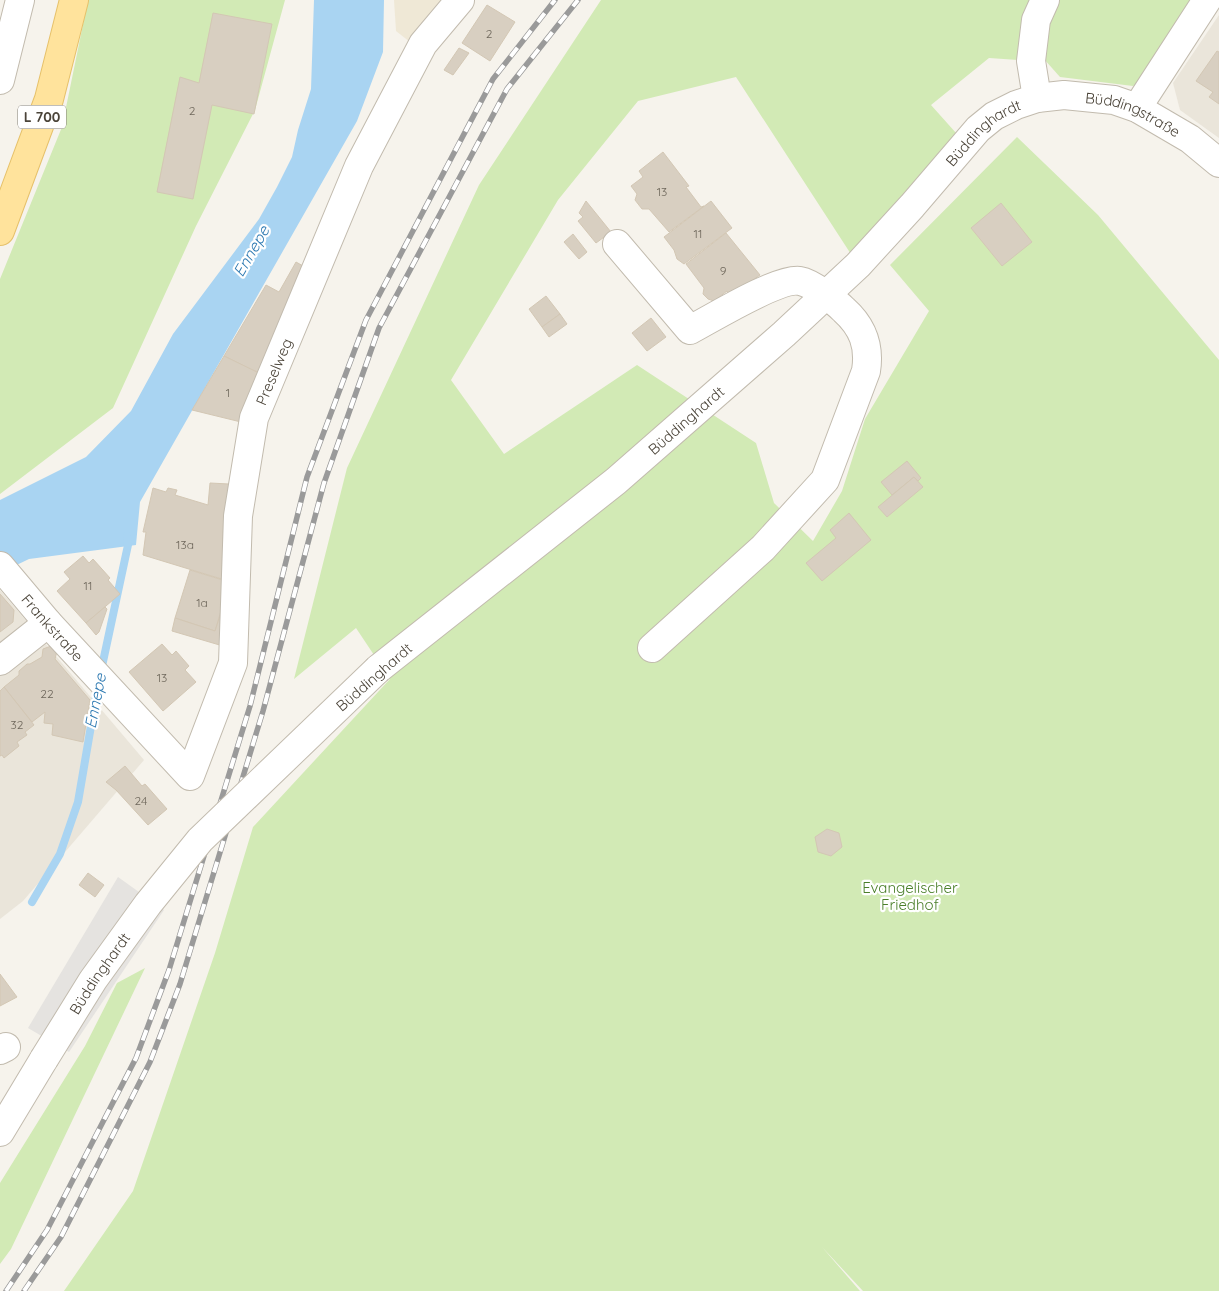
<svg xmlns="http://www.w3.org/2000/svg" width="1219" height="1291" font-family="Quicksand,sans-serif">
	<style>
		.residential { fill: #eae5da }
		.education { fill: #efe8d6 }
		.green { fill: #d2eab5 }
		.parking { fill: #e5e3e0 }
		.water { fill: #a9d4f2 }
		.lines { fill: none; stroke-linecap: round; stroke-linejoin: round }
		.stream { stroke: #a9d4f2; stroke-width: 8 }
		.building { fill: #d8cfc1; stroke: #d3c7b4 }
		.minor-casing { stroke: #c2bbae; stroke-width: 30 }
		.major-casing { stroke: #e6c16a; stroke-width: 30 }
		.minor { stroke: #fff; stroke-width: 28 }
		.major { stroke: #ffe39c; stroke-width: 28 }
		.rail-casing { stroke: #9a9a9a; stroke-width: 5.5 }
		.rail { stroke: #fff; stroke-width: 4; stroke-dasharray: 11; stroke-linecap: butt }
		.minor-bridge-casing { stroke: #c2bbae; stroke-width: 30; stroke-linecap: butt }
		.minor-bridge { stroke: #fff; stroke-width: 28 }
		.labels { text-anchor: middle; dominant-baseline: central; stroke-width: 4.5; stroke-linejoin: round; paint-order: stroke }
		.number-label { font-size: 12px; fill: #6e675b }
		.shield { fill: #fff; stroke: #817c74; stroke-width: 1 }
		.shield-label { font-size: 14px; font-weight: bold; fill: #4b4439 }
		.street-label { font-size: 15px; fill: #4b4439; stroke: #fff }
		.park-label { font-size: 15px; fill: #4a7f2a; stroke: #fff }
		.water-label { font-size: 16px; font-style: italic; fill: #2e7ab2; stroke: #fff }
	</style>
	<rect width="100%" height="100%" fill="#f6f3ec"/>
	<!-- residential -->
	<g class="residential">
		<polygon points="1219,15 1219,138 1180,110 1173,83"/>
		<polygon points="0,590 144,760 23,901 0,919"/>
	</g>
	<!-- education -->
	<polygon class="education" points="394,0 449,0 410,42 396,31"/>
	<!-- green -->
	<g class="green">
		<polygon points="88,0 285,0 255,110 196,226 113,408 0,494 0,279 62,127"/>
		<polygon points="601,0 1045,0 1031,61 989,58 931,105 965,143 858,265 736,77 638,101 558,200 451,380 504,454 637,365 756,443 774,503 813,541 842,491 865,419 929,311 890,265 1017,137 1098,215 1219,360 1219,1291 863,1291 822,1247 860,1291 64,1291 133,1191 215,953 253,827 390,679 356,628 294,679 347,468 479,185"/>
		<polygon points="1054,0 1196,0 1151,73 1133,86 1060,77 1044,59 1041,33"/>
		<polygon points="145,968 11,1249 0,1264 0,1183 85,1046 117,983"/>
	</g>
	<!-- parking -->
	<polygon class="parking" points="118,877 164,910 69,1052 28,1028"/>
	<!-- water -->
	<polygon class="water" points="314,0 384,0 383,52 357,121 140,502 136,545 29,559 0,573 0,500 86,457 131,411 173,334 259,219 277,187 292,157 298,130 311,89"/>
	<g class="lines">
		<!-- stream -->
		<g class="stream">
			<polyline points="101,671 128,545 127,536"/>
			<polyline points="32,902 60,854 78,802 98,685"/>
		</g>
	</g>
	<!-- building -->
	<g class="building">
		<polygon points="487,5 515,22 490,61 462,43"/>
		<polygon points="213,13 272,24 254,114 212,105 193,199 157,192 180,77 199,83"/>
		<polygon points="459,48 469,53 453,75 444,70"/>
		<polygon points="1217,51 1219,52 1219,104 1209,97 1213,92 1196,81"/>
		<polygon points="663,152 689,186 686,187 701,207 704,206 669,232 649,209 642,209 635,200 637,194 631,186 643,177 639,171"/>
		<polygon points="586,201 611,232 596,243 578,221 583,217 579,213"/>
		<polygon points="711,201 732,228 684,264 677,259 674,250 664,237"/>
		<polygon points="1001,203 1032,242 1002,266 971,228"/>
		<polygon points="726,233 760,275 730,296 727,291 714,301 708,299 703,294 704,288 686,264"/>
		<polygon points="573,234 587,252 579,259 564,242"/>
		<polygon points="296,262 312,271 263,375 224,356 266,285 279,292"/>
		<polygon points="546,296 560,314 542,327 529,309"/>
		<polygon points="560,314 567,324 549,337 542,327"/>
		<polygon points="651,318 666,337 647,351 632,333"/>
		<polygon points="224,356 263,375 241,422 192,410"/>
		<polygon points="907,461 921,478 918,481 914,477 892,495 881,482"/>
		<polygon points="914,477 923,487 887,517 878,507"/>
		<polygon points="210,483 229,484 227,509 228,581 143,555 146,532 143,532 153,488 166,492 168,488 177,490 175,495 208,505"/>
		<polygon points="849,513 871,540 822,581 806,563 836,538 830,530"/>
		<polygon points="83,556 89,563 93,559 110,578 108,580 120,594 86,623 57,591 70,579 64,572"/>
		<polygon points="190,570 226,581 227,591 215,631 175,618"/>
		<polygon points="0,594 14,610 13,622 0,632"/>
		<polygon points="105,607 107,609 99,632 96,635 86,623"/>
		<polygon points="221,613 229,616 223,646 172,631 175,618 215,631"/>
		<polygon points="162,644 172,655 176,651 189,666 185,670 196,682 163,711 129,672"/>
		<polygon points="51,646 57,651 55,659 90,700 83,742 52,735 53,724 44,723 45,712 32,722 4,687 19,675 19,671 27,664 30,664 42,657 43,649"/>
		<polygon points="4,687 34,725 25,732 27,735 17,742 19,746 4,758 2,755 0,756 0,691"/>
		<polygon points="125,766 142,786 145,784 167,809 148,825 116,790 106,782"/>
		<polygon points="827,829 839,833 842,847 831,856 818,852 815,837"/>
		<polygon points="88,873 104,885 95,897 79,885"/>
		<polygon points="0,974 17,997 0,1006"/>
	</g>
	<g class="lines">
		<defs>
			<g id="minor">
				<polyline points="0,80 20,0"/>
				<polyline points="1037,98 1031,61 1036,20 1045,0"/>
				<polyline points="1137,108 1207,0"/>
				<path d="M617,244L690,330C711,319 779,277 800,281C812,283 835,301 844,310C863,327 870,346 866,371L825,480L763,548L652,648"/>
				<path id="s1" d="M0,566L48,623L190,776L233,663L238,516L254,418L359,166L423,44L460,0"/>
				<polyline points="0,661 48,623"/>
				<path id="s2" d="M378,669L616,481L784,334L858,265L912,206L978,129L994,116L1016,105L1037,98L1064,95L1114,100L1137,108L1190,139L1219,163"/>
				<polyline points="0,1050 6,1047"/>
				<polyline points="0,1132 44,1059"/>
			</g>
			<polyline id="major" points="0,231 49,99 74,0"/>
		</defs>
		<!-- minor casing -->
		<use href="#minor" class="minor-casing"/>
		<!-- major casing -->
		<use href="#major" class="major-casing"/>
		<!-- minor -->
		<use href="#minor" class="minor"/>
		<!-- major -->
		<use href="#major" class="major"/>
		<defs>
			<g id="rail">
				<polyline points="6,1291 47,1230 136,1058 169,970 250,706 307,477 366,320 493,79 555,0"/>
				<polyline points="24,1291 61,1237 150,1062 180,984 263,711 324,483 379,328 507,89 578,0"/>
			</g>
		</defs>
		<!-- rail casing -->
		<use href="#rail" class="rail-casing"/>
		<!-- rail -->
		<use href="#rail" class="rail"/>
		<defs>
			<g id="minor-bridge">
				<path id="s3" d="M44,1059L93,980L148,904L200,840L378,669"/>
			</g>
		</defs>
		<!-- minor-bridge casing -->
		<use href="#minor-bridge" class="minor-bridge-casing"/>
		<!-- minor-bridge -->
		<use href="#minor-bridge" class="minor-bridge"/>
	</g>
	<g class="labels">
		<!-- number labels -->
		<g class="number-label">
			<text x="489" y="33">2</text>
			<text x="192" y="110">2</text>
			<text x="662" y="191">13</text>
			<text x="698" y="233">11</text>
			<text x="723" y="270">9</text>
			<text x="228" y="392">1</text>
			<text x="185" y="544">13a</text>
			<text x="88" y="585">11</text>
			<text x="202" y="602">1a</text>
			<text x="162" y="677">13</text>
			<text x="47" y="693">22</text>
			<text x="17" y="724">32</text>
			<text x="141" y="800">24</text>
		</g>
		<!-- shield labels -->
		<rect class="shield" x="18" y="105.5" width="48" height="23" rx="4"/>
		<g class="shield-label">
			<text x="42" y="117">L 700</text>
		</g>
		<!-- street labels -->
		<g class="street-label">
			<text stroke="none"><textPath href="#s2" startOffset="976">Büddingstraße</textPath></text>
			<text stroke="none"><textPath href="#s2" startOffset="811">Büddinghardt</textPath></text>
			<text stroke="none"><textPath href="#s1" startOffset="701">Preselweg</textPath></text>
			<text stroke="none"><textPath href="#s2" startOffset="396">Büddinghardt</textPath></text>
			<text stroke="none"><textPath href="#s1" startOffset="81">Frankstraße</textPath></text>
			<text transform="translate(374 677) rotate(-41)">Büddinghardt</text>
			<text stroke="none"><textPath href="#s3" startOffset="102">Büddinghardt</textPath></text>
		</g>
		<!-- park labels -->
		<g class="park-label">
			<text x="910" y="887">Evangelischer<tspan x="910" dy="17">Friedhof</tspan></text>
		</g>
		<!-- water labels -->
		<g class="water-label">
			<text transform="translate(251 251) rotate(-60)">Ennepe</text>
			<text transform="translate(95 701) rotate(-79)">Ennepe</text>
		</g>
	</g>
</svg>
